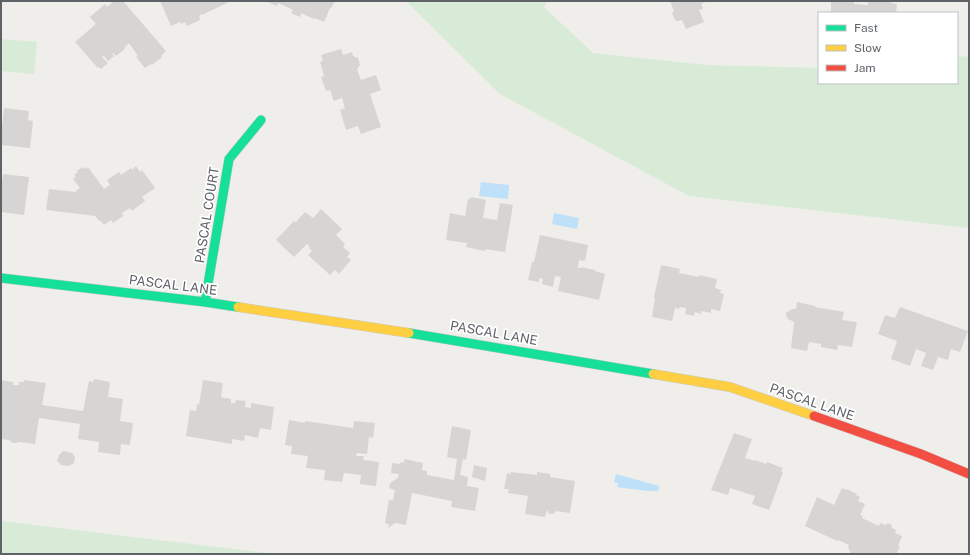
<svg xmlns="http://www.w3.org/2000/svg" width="970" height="555" font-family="'Public Sans',sans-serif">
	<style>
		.green { fill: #d8ebd6 }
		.water { fill: #bfe0f9 }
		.building { fill: #d6d5d3 }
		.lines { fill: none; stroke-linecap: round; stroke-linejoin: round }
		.fast-casing { stroke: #cacacb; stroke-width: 10 }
		.slow-casing { stroke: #cacacb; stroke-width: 10 }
		.jam-casing { stroke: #cacacb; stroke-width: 10 }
		.fast { stroke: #16e098; stroke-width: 9 }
		.slow { stroke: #ffcf43; stroke-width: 9 }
		.jam { stroke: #f24e42; stroke-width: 9 }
		.labels { text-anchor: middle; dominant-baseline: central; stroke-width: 3.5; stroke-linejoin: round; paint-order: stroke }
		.street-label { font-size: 13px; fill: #5f6368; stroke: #fff }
	</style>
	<rect width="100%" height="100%" fill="#efeeea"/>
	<!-- green -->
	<g class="green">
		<polygon points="406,1 547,1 544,7 593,53 706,65 819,68 819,83 957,83 957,57 969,56 969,228 689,196 500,94"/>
		<polygon points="1,39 37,42 34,74 1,71"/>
		<polygon points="1,521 274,554 1,554"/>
	</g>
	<!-- water -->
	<g class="water">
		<polygon points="481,182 509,185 508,199 479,196"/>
		<polygon points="554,213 579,218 577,229 552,224"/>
		<path d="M616,474L659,486L658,491C644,491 631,489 617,487L618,483L614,482Z"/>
	</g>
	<!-- building -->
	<g class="building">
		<polygon points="114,1 123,1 166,51 161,56 162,57 152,65 151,64 145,68 136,57 138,56 129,43 124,48 125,49 116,56 113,53 112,54 114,56 108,61 104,56 102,57 108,63 101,69 99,67 98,68 75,42 96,24 90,17 105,4 107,7"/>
		<polygon points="160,1 231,1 202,15 201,14 199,16 200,20 187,26 185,22 181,24 180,22 171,26"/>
		<polygon points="265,1 335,1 331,8 330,8 324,22 315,18 314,19 301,13 300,17 291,13 293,10 278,3 277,6"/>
		<polygon points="670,1 705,1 705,2 701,4 703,9 699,10 704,22 686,29 682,20 678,21 675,20 672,13 674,11"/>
		<polygon points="831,1 854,1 854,4 868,5 868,1 891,1 891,3 897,4 896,13 831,13"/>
		<polygon points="341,49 343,55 352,52 353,56 358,58 360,65 357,69 361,80 376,75 381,90 370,94 381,127 361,134 358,126 346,130 340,110 345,108 342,98 334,101 330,90 326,91 321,77 324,76 320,62 323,61 321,55"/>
		<polygon points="4,108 29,111 28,120 33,121 30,148 1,145 1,136"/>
		<polygon points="136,166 140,172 142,170 155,188 142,197 145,201 132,211 130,208 122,213 123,216 113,223 111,220 104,225 100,220 99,221 95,216 46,210 49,189 75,192 80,188 73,179 76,177 74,175 78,172 77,171 81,168 81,169 84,167 85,169 88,167 104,189 110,185 107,180 119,172 121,175 131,168 132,170"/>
		<polygon points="3,174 29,177 24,215 1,212 1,189"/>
		<polygon points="471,197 486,200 483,218 497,220 500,203 513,205 505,252 485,249 485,251 466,247 467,243 446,240 450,213 465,216 468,199 470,199"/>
		<polygon points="321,209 342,229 336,235 345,244 343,247 350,253 347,257 351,260 339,274 335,270 330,275 308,255 312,251 309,248 310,247 307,244 294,257 276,240 294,221 296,222 305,212 313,218"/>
		<polygon points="540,235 588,245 585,261 579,260 578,268 581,268 581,267 595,270 595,271 605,274 599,300 558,291 561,277 555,276 553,287 542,284 543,279 539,278 539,282 528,280 532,262 534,262"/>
		<polygon points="661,265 680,269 679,273 699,277 699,275 717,279 715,288 721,290 720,293 724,294 720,311 711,309 711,313 701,311 701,314 695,312 694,316 685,314 686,308 680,307 679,309 675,308 672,321 652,317 655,298 654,297"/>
		<polygon points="797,302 815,306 815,307 844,312 842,320 857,322 852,347 838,345 837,350 821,347 821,344 809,342 807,351 791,348 794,322 788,319 786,316 786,313 792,309 796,309"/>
		<polygon points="900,307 968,331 960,352 951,349 948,360 938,357 933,370 921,366 926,353 916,349 910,366 891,359 897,341 878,334 885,315 895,318"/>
		<polygon points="94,379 110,382 108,397 123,399 120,421 133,423 130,445 121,444 120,455 98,452 99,442 78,439 80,424 39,418 35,444 19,442 16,443 13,443 9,440 1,439 1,380 13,382 13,385 19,385 19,382 24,382 24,380 46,383 42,405 83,411 89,381 93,382"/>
		<polygon points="203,380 223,383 221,397 231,399 231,403 235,403 236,400 246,401 245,407 251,408 251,403 274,407 271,430 260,428 258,438 245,435 244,441 232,439 232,444 186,436 190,410 196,411 197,404 199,405"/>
		<polygon points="289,420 305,423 305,421 353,428 354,421 375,423 373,438 369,437 367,454 357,453 356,456 364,456 363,460 379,462 376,486 360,484 361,475 344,473 342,482 324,480 325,470 306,468 308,456 291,454 292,446 285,445"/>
		<polygon points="452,426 471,430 466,460 463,459 460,475 468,477 467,486 479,488 475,511 451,507 452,501 412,493 406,525 395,523 388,528 389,524 385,523 389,500 393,500 395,490 389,488 390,483 398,478 399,474 391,473 392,463 400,464 401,462 404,463 404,459 423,463 422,470 427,471 427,475 454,480 457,459 447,457"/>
		<polygon points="734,433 752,439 745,458 755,461 755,460 766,464 767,462 783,468 781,472 783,472 769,510 752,504 755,496 730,488 728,495 711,490"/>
		<polygon points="63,451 72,453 75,457 74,463 69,466 61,465 57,461 59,455"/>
		<polygon points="474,465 487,468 485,481 472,477"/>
		<polygon points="511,472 537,475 537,472 550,474 550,477 575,481 570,513 556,511 553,514 549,514 547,510 545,517 525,514 528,496 508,493 509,489 504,489 507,473 511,474"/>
		<polygon points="842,488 846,490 847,489 857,494 856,495 860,497 858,501 865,504 860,515 863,516 862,518 879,526 880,523 886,525 887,523 892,525 891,527 896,530 895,533 902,536 898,546 900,547 896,554 851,554 848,547 849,545 838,540 837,541 805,526 817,497 834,505"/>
	</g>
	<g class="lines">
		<defs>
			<g id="fast">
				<polyline points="1,278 205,302 238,307"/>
				<polyline points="205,302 229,159 261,120"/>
				<polyline points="409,333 653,374"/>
			</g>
			<g id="slow">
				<polyline points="238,307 409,333"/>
				<polyline points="653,374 730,387 814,416"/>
			</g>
			<polyline id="jam" points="814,416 921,454 969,474"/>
		</defs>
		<!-- fast casing -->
		<use href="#fast" class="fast-casing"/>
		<!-- slow casing -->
		<use href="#slow" class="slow-casing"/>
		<!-- jam casing -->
		<use href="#jam" class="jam-casing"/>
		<!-- fast -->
		<use href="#fast" class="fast"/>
		<!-- slow -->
		<use href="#slow" class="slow"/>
		<!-- jam -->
		<use href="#jam" class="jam"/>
	</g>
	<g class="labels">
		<!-- street labels -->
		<g class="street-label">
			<text transform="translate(207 215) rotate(-81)">PASCAL COURT</text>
			<text transform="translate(173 285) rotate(7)">PASCAL LANE</text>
			<text transform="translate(494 333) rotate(10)">PASCAL LANE</text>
			<text transform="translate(812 402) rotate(19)">PASCAL LANE</text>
		</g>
	</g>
	<!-- border -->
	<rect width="970" height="555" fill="none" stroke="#5f6368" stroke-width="4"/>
	<!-- legend -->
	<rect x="818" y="12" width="140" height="72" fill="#ffffff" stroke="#bfc1c3"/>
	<rect x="826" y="25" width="20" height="6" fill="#16e098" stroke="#bfc1c3"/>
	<text x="854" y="32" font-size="12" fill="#5f6368">Fast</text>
	<rect x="826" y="45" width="20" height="6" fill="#ffcf43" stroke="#bfc1c3"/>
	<text x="854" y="52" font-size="12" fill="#5f6368">Slow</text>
	<rect x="826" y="65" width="20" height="6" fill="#f24e42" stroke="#bfc1c3"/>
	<text x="854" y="72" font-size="12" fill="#5f6368">Jam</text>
</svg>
